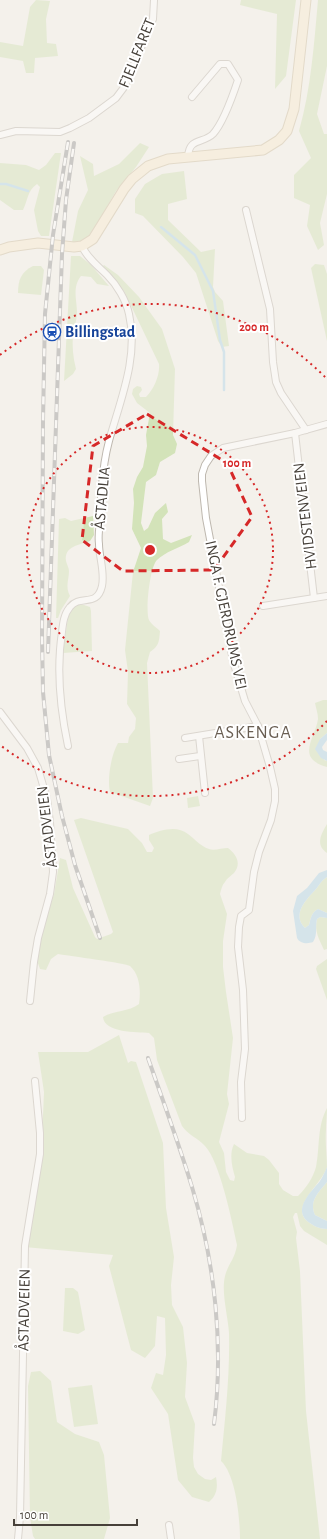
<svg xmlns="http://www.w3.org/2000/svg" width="327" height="1539" font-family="'Alegreya Sans',sans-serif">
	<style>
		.green { fill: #d3e3b9 }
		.water { fill: #b0d6e9 }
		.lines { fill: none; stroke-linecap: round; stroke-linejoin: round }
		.stream { stroke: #b0d6e9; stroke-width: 2.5 }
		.minor-casing { stroke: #beb8af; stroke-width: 8 }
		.secondary-casing { stroke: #cebfa0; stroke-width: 11 }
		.minor { stroke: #fff; stroke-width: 6 }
		.secondary { stroke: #f9ecd1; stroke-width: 9 }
		.rail-casing { stroke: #999; stroke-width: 4 }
		.rail { stroke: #fff; stroke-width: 2.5; stroke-dasharray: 8; stroke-linecap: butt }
		.marked { fill: none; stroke: #d62828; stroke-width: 3; stroke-dasharray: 8 5; stroke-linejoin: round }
		.ring { fill: none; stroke: #d62828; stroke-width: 2; stroke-dasharray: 2 4 }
		.labels { text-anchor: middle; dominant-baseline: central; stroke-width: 4; stroke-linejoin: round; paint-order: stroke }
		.street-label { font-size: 16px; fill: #47413a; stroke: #fff }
		.transit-label { font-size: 16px; font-weight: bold; fill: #164399; stroke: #fff; text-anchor: start }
		.quarter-label { font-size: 18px; letter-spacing: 1px; fill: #695e52; stroke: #fff }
		.centre { fill: #d62828; stroke: #fff; stroke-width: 2 }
		.ring-label { font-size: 12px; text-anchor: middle; font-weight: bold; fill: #d62828; stroke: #fff; stroke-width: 4; stroke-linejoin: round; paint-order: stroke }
	</style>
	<rect width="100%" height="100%" fill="#f4f1eb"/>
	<!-- green -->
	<g class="green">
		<polygon points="36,0 50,1 46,19 47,43 56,44 58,56 35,58 34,73 26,73 23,61 0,57 0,42 23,46 30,7"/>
		<polygon points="241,0 296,0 286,76 275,89 277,14 240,5"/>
		<path d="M318,0H327V66L317,114L324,134H327V194L320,223L324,245L318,250L307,226L310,205L294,198V175L311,158L299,131C311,89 314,44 318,0Z"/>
		<polygon points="140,143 149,147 136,167 116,191 97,224 88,237 79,242 72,242 78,211 88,190 80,156 93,164 94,176 119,164"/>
		<path d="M55,153H61L49,236H41L38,231L34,210L40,187L37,184C27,191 28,200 23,210H14L0,200V163L26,165L39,170L46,165Z"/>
		<polygon points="184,171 187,199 168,204 168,220 201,252 215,249 213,287 215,292 223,301 229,346 222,347 218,341 196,273 183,257 143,216 135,213 135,199 145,184 162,174"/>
		<path d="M71,256H80L91,265L109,286L97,284L91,277L81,276C72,287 77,300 77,312C77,320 74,327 73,334C72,346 73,358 76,369L73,374L64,381Z"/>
		<polygon points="315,264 324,265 327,274 327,341 311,268"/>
		<path d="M104,265L118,275L139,297L162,329L175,369L173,435L177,444L175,453L160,462L156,475L146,482L141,523L144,531L148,528L155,513L166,503L168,512L162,519L163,539L171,543L192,535L189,542C179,548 165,552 157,560C150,566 145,611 149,620C151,624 157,628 160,631C159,642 159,646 150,652L147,663L153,798L150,806L110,792C107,779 111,755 118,743H128L129,737L135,729L136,718L127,704L128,672L125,650L133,572L141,548L132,529L134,503L133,489L137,477L143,467L147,446L146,435L150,413L137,403L132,394L133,389L137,386L141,387L142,390L139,394L140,397H146C154,389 160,375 159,364L124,291L103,266Z"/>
		<path d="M33,266H41L44,270L41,295L18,293C18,280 21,272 33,266Z"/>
		<path d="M93,516L94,535L90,541C79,545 64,546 66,561C67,565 69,568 69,571C69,580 65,586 70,596L61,610L58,618H56L59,519L65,518L71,521Z"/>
		<polygon points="81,604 90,607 91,611 92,651 63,653 68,617 73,607"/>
		<path d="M323,700H327V733L320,739L324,760L327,761V767C295,758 315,739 318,719C318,714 316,708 315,703Z"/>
		<polygon points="198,796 200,806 188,808 187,798"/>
		<path d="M81,818L128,829L142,843L147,852H152L154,848L149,840V835C161,830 177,825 188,834C195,839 200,846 209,849C214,851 222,848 228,848C236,854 242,863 234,873C231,876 227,878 225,882C222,885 221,890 220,894L227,914L223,941V967L226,992L233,1038L227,1094L229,1104L219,1142L224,1153L226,1172L230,1180L234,1181L235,1177C232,1167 229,1154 234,1144L247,1153L264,1156L269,1160L279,1173V1184L283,1190L293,1196H298C306,1188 313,1178 316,1167C320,1147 317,1126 327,1108C327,1116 326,1123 326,1130C325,1142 327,1156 327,1167C323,1183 290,1206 307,1221C313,1226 320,1229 327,1229V1245L304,1231L300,1226L297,1213H295L293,1217L297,1232L296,1238L300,1271L306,1411L320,1539H240C240,1519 236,1475 221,1461C225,1419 230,1376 229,1333C228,1316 221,1292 225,1276C228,1264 235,1259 237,1245C232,1221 220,1162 205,1146C198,1138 188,1135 182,1126L157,1060L154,1038L149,1033C137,1032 104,1033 103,1017C114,1010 129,1012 139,1004C141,991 140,975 130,966C126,963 69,956 58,954L51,959L46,970L40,969L36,958L46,919L54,894L60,858L66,860L73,888L95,937L97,939L111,934L113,932L74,820Z"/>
		<path d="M327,824V853C315,845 321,834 327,824Z"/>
		<path d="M327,877V913L318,909C311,913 311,918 309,925L305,928C291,914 307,899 316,889C320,884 322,880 327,877Z"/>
		<path d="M320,917L327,918V949L324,950C319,939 314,931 317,919Z"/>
		<polygon points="327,959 327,1000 316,969 317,966"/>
		<path d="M119,1035L128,1063L131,1061L136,1062L163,1143L166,1208L174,1257L171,1285L172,1305L183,1327L187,1363L185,1397L195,1424L193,1458L194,1467L198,1474L205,1479L211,1480L216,1477C218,1487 217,1495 209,1502L192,1497L178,1480L168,1414L151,1388L156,1373L163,1375L166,1355L165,1318L157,1316L155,1346L145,1358L131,1350L109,1266L113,1255L24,1247L41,1161L44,1092L38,1052H88Z"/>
		<path d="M327,1182V1221L315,1215C309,1201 318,1193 327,1182Z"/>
		<polygon points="65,1288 73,1288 78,1292 85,1330 78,1334 63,1331"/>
		<polygon points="40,1371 51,1381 57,1422 75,1434 99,1442 104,1455 110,1518 104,1539 35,1539 33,1536 30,1517 28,1386 31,1372"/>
		<polygon points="92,1385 98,1424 74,1427 68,1388"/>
	</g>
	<!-- water -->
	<g class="water">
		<polygon points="327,733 327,740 322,747 323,750 327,752 327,761 321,758 315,749 320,739"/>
		<path d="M327,870V877C322,880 320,884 316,889C307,899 291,914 305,928L309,925C311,918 311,913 318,909L327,913V918L320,917L317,919C315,927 318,935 313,942C308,944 300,944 297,938L293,911L297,896L307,888L319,873Z"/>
		<path d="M327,1167V1182C318,1193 309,1201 315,1215L327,1221V1229C320,1229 313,1226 307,1221C293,1208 312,1191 320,1181C323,1176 325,1172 327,1167Z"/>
	</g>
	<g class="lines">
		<!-- stream -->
		<g class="stream">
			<polyline points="0,184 6,184 28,191"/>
			<polyline points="161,227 195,255 213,291 220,340 224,352 224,390"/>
		</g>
		<defs>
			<g id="minor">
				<polyline points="0,135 16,131 60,132 70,128 89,118 116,98 125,86 153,19 154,0"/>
				<path d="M188,157C189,137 203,144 213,134C223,123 233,95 238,80L228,64H220L192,97"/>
				<polyline points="246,210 270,309 273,362 276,382 281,393 306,430"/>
				<polyline points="295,433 314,598"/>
				<polyline points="263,606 327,596"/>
				<polyline points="0,712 27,748 38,768 47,799 50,822 53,872 50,894 38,938 34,962 30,1001"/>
				<polyline points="199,736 205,793"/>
				<polyline points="185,738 258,726"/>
				<path d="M68,746C60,708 56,671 62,632C63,623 64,614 70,607C80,594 97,608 102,586C105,572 99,557 99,544C98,537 99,529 100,522C100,510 101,498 102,486C103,471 105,456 109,441C120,401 139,357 129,314C126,300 117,285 107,275C98,266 87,258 82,246"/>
				<polyline points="179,759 200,756"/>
				<polyline points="242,1118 241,1082 245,1049 243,990 238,947 239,927 241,916 249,910 254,872 259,852 271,820 275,801 275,789 270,767 258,726 245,701 233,661 206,518 202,481 202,474 205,465 211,456 223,448 295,433 327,424"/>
				<polyline points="169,1525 171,1539"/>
				<polyline points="18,1539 20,1517 25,1246 40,1154 40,1133 35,1081"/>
			</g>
			<polyline id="secondary" points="0,250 9,247 38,243 74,247 82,246 93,239 124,189 132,179 148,166 168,159 263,150 279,140 287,131 294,109 306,0"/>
		</defs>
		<!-- minor casing -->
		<use href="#minor" class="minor-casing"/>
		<!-- secondary casing -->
		<use href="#secondary" class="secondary-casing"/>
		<!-- minor -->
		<use href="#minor" class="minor"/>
		<!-- secondary -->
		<use href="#secondary" class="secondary"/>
		<defs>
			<g id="rail">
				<polyline points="68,142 53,235 45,314 43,421 42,637 43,692 49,755 62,816 75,865 100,938"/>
				<polyline points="48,652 62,254 66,200 74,143"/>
				<path d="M148,1058C163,1101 179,1144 192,1187C215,1263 224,1346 214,1424"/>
			</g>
		</defs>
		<!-- rail casing -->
		<use href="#rail" class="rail-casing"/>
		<!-- rail -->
		<use href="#rail" class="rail"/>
	</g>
	<!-- marked area -->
	<path d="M0 0H327V1539H0ZM147,414L227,463L252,517L214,570L123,571L82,540L93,446Z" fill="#f4f1eb" fill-opacity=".55" fill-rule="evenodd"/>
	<path class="marked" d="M147,414L227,463L252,517L214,570L123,571L82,540L93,446Z"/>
	<!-- distance rings -->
	<g class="ring">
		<circle cx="150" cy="550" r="123"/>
		<path d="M327 721A246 246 0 0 1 0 745M0 355A246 246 0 0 1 327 379"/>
	</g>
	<!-- icons -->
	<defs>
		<symbol id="station-ring" viewBox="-11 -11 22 22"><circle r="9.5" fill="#fff" stroke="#1a4fb4" stroke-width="1.5"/><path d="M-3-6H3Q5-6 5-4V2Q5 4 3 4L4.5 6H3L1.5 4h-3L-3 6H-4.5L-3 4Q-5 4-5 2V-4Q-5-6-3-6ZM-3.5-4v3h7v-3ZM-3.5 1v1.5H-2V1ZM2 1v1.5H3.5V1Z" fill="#1a4fb4"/></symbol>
	</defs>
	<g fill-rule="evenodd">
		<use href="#station-ring" x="42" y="322" width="20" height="20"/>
	</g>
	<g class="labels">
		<!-- street labels -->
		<g class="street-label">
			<text transform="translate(137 53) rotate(-68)">FJELLFARET</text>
			<text transform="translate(102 498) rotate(-85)">ÅSTADLIA</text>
			<text transform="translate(305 516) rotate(-97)">HVIDSTENVEIEN</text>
			<text transform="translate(226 615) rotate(78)">INGA F. GJERDRUMS VEI</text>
			<text transform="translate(47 827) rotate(-97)">ÅSTADVEIEN</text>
			<text transform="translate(24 1310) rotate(-89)">ÅSTADVEIEN</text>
		</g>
		<!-- transit labels -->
		<g class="transit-label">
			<text x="65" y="332">Billingstad</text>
		</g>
		<!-- quarter labels -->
		<g class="quarter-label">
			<text x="253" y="733">ASKENGA</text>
		</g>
	</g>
	<circle cx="150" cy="550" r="6" class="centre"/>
	<g class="ring-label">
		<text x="254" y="331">200 m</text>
		<text x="237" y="467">100 m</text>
	</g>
	<!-- scale -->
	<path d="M14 1519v6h123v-6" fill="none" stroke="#47413a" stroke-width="2"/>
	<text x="20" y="1519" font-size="12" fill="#47413a" stroke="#ffffff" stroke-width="3" paint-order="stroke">100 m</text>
</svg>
